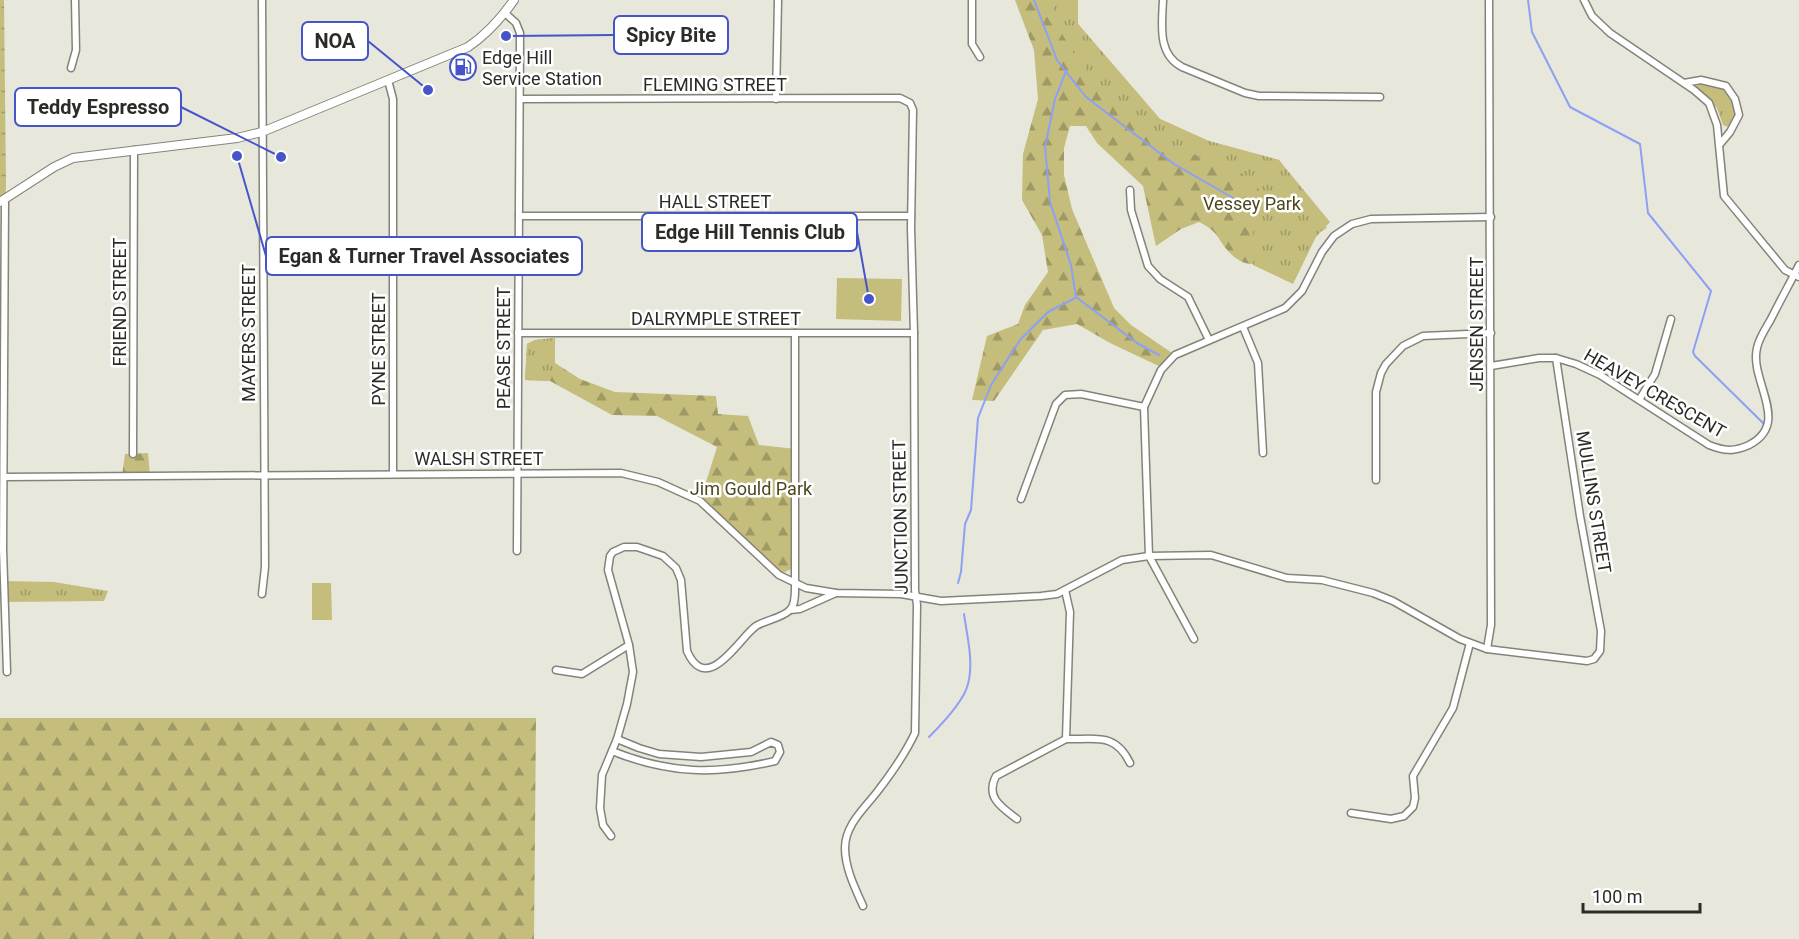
<svg xmlns="http://www.w3.org/2000/svg" width="1799" height="939" font-family="Roboto,sans-serif">
	<style>
		.forest { fill: url(#forest-firs) }
		.wetland { fill: url(#wetland-marsh) }
		.park { fill: url(#park-tufts) }
		.garden { fill: #c4bd7b }
		.lines { fill: none; stroke-linecap: round; stroke-linejoin: round }
		.stream { stroke: #8ca0f5; stroke-width: 2 }
		.minor-casing { stroke: #84837a; stroke-width: 9 }
		.tertiary-casing { stroke: #84837a; stroke-width: 10 }
		.minor { stroke: #fff; stroke-width: 6 }
		.tertiary { stroke: #fff; stroke-width: 8 }
		.labels { text-anchor: middle; dominant-baseline: central; stroke-width: 5; stroke-linejoin: round; paint-order: stroke }
		.poi-label { font-size: 18px; fill: #2b2b27; stroke: #fff; text-anchor: start }
		.street-label { font-size: 18px; fill: #2b2b27; stroke: #fff }
		.park-label { font-size: 18px; fill: #4d491d; stroke: #fff }
		.leader { fill: none; stroke: #4654c9; stroke-width: 2 }
		.callout-dot { fill: #4654c9; stroke: #fff; stroke-width: 2 }
		.callout { fill: #fff; stroke: #4654c9; stroke-width: 2 }
		.callout-label { font-size: 20px; text-anchor: middle; font-weight: bold; fill: #2b2b27 }
	</style>
	<defs>
		<pattern id="forest-firs" width="22" height="20" patternUnits="userSpaceOnUse" patternTransform="scale(1.5)"><rect width="22" height="20" fill="#c4bd7b"/><path d="M5 1l3.5 6h-7zM16 11l3.5 6h-7z" fill="#9f9a65"/></pattern>
		<pattern id="wetland-marsh" width="20" height="14" patternUnits="userSpaceOnUse" patternTransform="scale(1.5)"><rect width="20" height="14" fill="#c4bd7b"/><path d="M1 5h8M5 5V1M11 12h8M15 12V8" fill="none" stroke="#9f9a65"/></pattern>
		<pattern id="park-tufts" width="24" height="20" patternUnits="userSpaceOnUse" patternTransform="scale(1.5)"><rect width="24" height="20" fill="#c4bd7b"/><path d="M3 7l-1-3M5 7V3M7 7l1-3M15 17l-1-3M17 17v-4M19 17l1-3" fill="none" stroke="#9f9a65"/></pattern>
	</defs>
	<rect width="100%" height="100%" fill="#e8e7dc"/>
	<!-- forest -->
	<g class="forest">
		<path d="M1015,0H1078V24L1160,119L1208,141L1279,160L1327,228C1314,236 1264,265 1252,264C1244,264 1236,259 1231,254C1216,239 1221,233 1199,222L1181,229L1156,246L1143,186L1097,143L1086,126H1070L1064,148V175L1072,209L1114,308L1131,325L1175,355L1163,368L1110,343L1077,324L1043,330L994,401L972,400L987,336L1018,324L1025,305L1048,272L1042,235L1022,200L1023,154L1038,99L1034,50Z"/>
		<polygon points="555,338 555,363 580,379 615,392 716,396 718,414 748,416 759,445 796,449 795,567 779,575 700,501 717,447 657,416 612,415 550,381 525,380 527,344 535,340"/>
		<polygon points="148,453 150,476 122,476 125,454"/>
		<polygon points="0,718 536,718 534,939 0,939"/>
	</g>
	<!-- wetland -->
	<polygon class="wetland" points="0,0 4,0 6,188 5,199 0,201"/>
	<!-- park -->
	<g class="park">
		<polygon points="1053,0 1078,0 1078,24 1160,119 1209,141 1279,160 1330,222 1316,237 1293,284 1253,265 1253,234 1259,189 1238,170 1189,153 1133,125 1075,56 1054,20"/>
		<path d="M1700,84C1726,85 1745,99 1732,126L1728,127L1723,125L1717,108L1695,87Z"/>
		<polygon points="555,338 555,363 550,381 525,380 527,344 535,340"/>
		<polygon points="5,581 54,582 108,591 104,601 5,602"/>
	</g>
	<!-- garden -->
	<g class="garden">
		<polygon points="837,278 902,279 901,321 836,319"/>
		<polygon points="312,583 331,583 332,620 312,620"/>
	</g>
	<g class="lines">
		<!-- stream -->
		<g class="stream">
			<polyline points="1034,0 1057,60 1086,97 1174,164 1252,209"/>
			<polyline points="1528,0 1532,32 1570,107 1640,144 1648,213 1711,291 1693,352 1695,356 1765,425"/>
			<polyline points="1066,71 1055,99 1045,147 1050,202 1071,265 1076,297 1137,343 1159,355"/>
			<polyline points="958,583 961,572 965,524 971,510 978,418 991,385 1020,340 1048,312 1075,298"/>
			<path d="M929,737C941,725 964,701 968,684C974,662 967,636 964,614"/>
		</g>
		<defs>
			<g id="minor">
				<polyline points="262,0 265,567 262,594"/>
				<polyline points="972,0 972,44 980,57"/>
				<path d="M1163,0C1162,24 1157,54 1182,67L1245,93L1259,96L1380,97"/>
				<polyline points="1584,0 1592,16 1610,33 1694,90 1709,103 1717,125 1724,196 1785,270 1799,277"/>
				<polyline points="505,13 516,23 520,33 517,551"/>
				<polyline points="71,68 76,50 75,0"/>
				<polyline points="388,80 393,99 393,474"/>
				<polyline points="1684,83 1701,80 1726,86 1735,99 1739,115 1730,132 1720,144"/>
				<path d="M520,99L900,98L910,103L913,110L911,228L914,333L915,590L917,605L915,733C905,754 891,774 877,792C864,809 845,825 845,848C845,868 855,888 863,906"/>
				<polyline points="776,99 778,0"/>
				<polyline points="1130,190 1131,210 1148,266 1160,279 1188,297 1209,340"/>
				<polyline points="5,199 3,549 7,672"/>
				<polyline points="519,216 911,216"/>
				<polyline points="1243,327 1258,363 1263,453"/>
				<polyline points="518,333 914,333"/>
				<path d="M1491,366L1539,358H1556L1576,364L1600,375L1709,445C1724,451 1734,452 1749,445C1792,423 1749,381 1757,348C1759,338 1766,328 1771,319C1780,301 1790,283 1799,265"/>
				<polyline points="1639,400 1655,374 1671,319"/>
				<polyline points="133,454 134,150"/>
				<polyline points="4,477 621,473 658,482 700,501 779,575 806,588 836,593 901,594 941,601 1041,596 1057,594 1122,560 1149,556 1211,555 1287,578 1322,580 1373,593 1393,601 1460,639 1487,649 1587,661 1594,659 1600,651 1601,631 1580,516 1556,358"/>
				<polyline points="1376,480 1376,392 1381,373 1386,364 1403,346 1423,336 1491,333"/>
				<polyline points="1021,499 1056,404 1065,395 1081,394 1144,407"/>
				<path d="M1065,590L1070,612L1066,739C1096,740 1115,732 1130,763"/>
				<polyline points="790,610 800,609 836,593"/>
				<polyline points="1194,639 1149,556 1144,407 1161,370 1175,355 1285,308 1302,291 1322,252 1334,236 1352,224 1371,219 1491,217"/>
				<polyline points="1487,649 1491,625 1489,0"/>
				<polyline points="556,670 582,674 629,645"/>
				<path d="M612,751C669,774 716,775 775,761L780,752L778,745L771,742L751,752L701,757L659,754L639,748L617,739"/>
				<polyline points="1351,813 1391,819 1404,816 1413,807 1415,798 1413,776 1453,708 1470,643"/>
				<path d="M1017,819C1001,807 985,797 996,776L1066,739"/>
				<path d="M611,836L603,825L600,808L602,775L617,739L627,704L633,672L629,645L608,570L610,556L613,552L624,547H637L663,556L676,568L681,580L687,651C707,697 739,638 756,626C766,620 782,618 790,610C796,604 795,591 795,583V333"/>
			</g>
			<path id="tertiary" d="M0,202L54,167L73,158L237,138L262,132L468,47C486,35 502,17 514,0"/>
		</defs>
		<!-- minor casing -->
		<use href="#minor" class="minor-casing"/>
		<!-- tertiary casing -->
		<use href="#tertiary" class="tertiary-casing"/>
		<!-- minor -->
		<use href="#minor" class="minor"/>
		<!-- tertiary -->
		<use href="#tertiary" class="tertiary"/>
	</g>
	<!-- icons -->
	<defs>
		<symbol id="fuel-ring" viewBox="-11 -11 22 22"><circle r="9.5" fill="#fff" stroke="#4654c9" stroke-width="1.5"/><path d="M-5.5-6h7V0h2V4h1.3V-2.5L3-4.5l.8-.8L6-3V5H2.5V1h-1V6h-7ZM-4.2-4.7v3.2H.2V-4.7Z" fill="#4654c9"/></symbol>
	</defs>
	<g fill-rule="evenodd">
		<use href="#fuel-ring" x="448" y="52" width="30" height="30"/>
	</g>
	<g class="labels">
		<!-- poi labels -->
		<g class="poi-label">
			<text x="482" y="57">Edge Hill<tspan x="482" dy="21">Service Station</tspan></text>
		</g>
		<!-- street labels -->
		<g class="street-label">
			<text x="715" y="84">FLEMING STREET</text>
			<text x="715" y="201">HALL STREET</text>
			<text transform="translate(119 302) rotate(-90)">FRIEND STREET</text>
			<text x="716" y="318">DALRYMPLE STREET</text>
			<text transform="translate(1476 324) rotate(-90)">JENSEN STREET</text>
			<text transform="translate(248 333) rotate(-90)">MAYERS STREET</text>
			<text transform="translate(503 348) rotate(-90)">PEASE STREET</text>
			<text transform="translate(378 349) rotate(-90)">PYNE STREET</text>
			<text transform="translate(1655 393) rotate(30)">HEAVEY CRESCENT</text>
			<text x="479" y="458">WALSH STREET</text>
			<text transform="translate(1594 502) rotate(81)">MULLINS STREET</text>
			<text transform="translate(900 517) rotate(-91)">JUNCTION STREET</text>
		</g>
		<!-- park labels -->
		<g class="park-label">
			<text x="1252" y="203">Vessey Park</text>
			<text x="751" y="488">Jim Gould Park</text>
		</g>
	</g>
	<!-- callouts -->
	<path class="leader" d="M506 36L614 35M428 90L368 41M281 157L181 107M869 299L857 232M237 156L266 256"/>
	<g class="callout-dot">
		<circle cx="506" cy="36" r="6"/>
		<circle cx="428" cy="90" r="6"/>
		<circle cx="281" cy="157" r="6"/>
		<circle cx="869" cy="299" r="6"/>
		<circle cx="237" cy="156" r="6"/>
	</g>
	<g class="callout">
		<rect x="614" y="16" width="114" height="38" rx="6"/>
		<rect x="302" y="22" width="66" height="38" rx="6"/>
		<rect x="15" y="88" width="166" height="38" rx="6"/>
		<rect x="642" y="213" width="215" height="38" rx="6"/>
		<rect x="266" y="237" width="316" height="38" rx="6"/>
	</g>
	<g class="callout-label">
		<text x="671" y="42">Spicy Bite</text>
		<text x="335" y="48">NOA</text>
		<text x="98" y="114">Teddy Espresso</text>
		<text x="750" y="239">Edge Hill Tennis Club</text>
		<text x="424" y="263">Egan &amp; Turner Travel Associates</text>
	</g>
	<!-- scale -->
	<path d="M1583 903v9h117v-9" fill="none" stroke="#2b2b27" stroke-width="3"/>
	<text x="1592" y="903" font-size="18" fill="#2b2b27" stroke="#ffffff" stroke-width="4.5" paint-order="stroke">100 m</text>
</svg>
